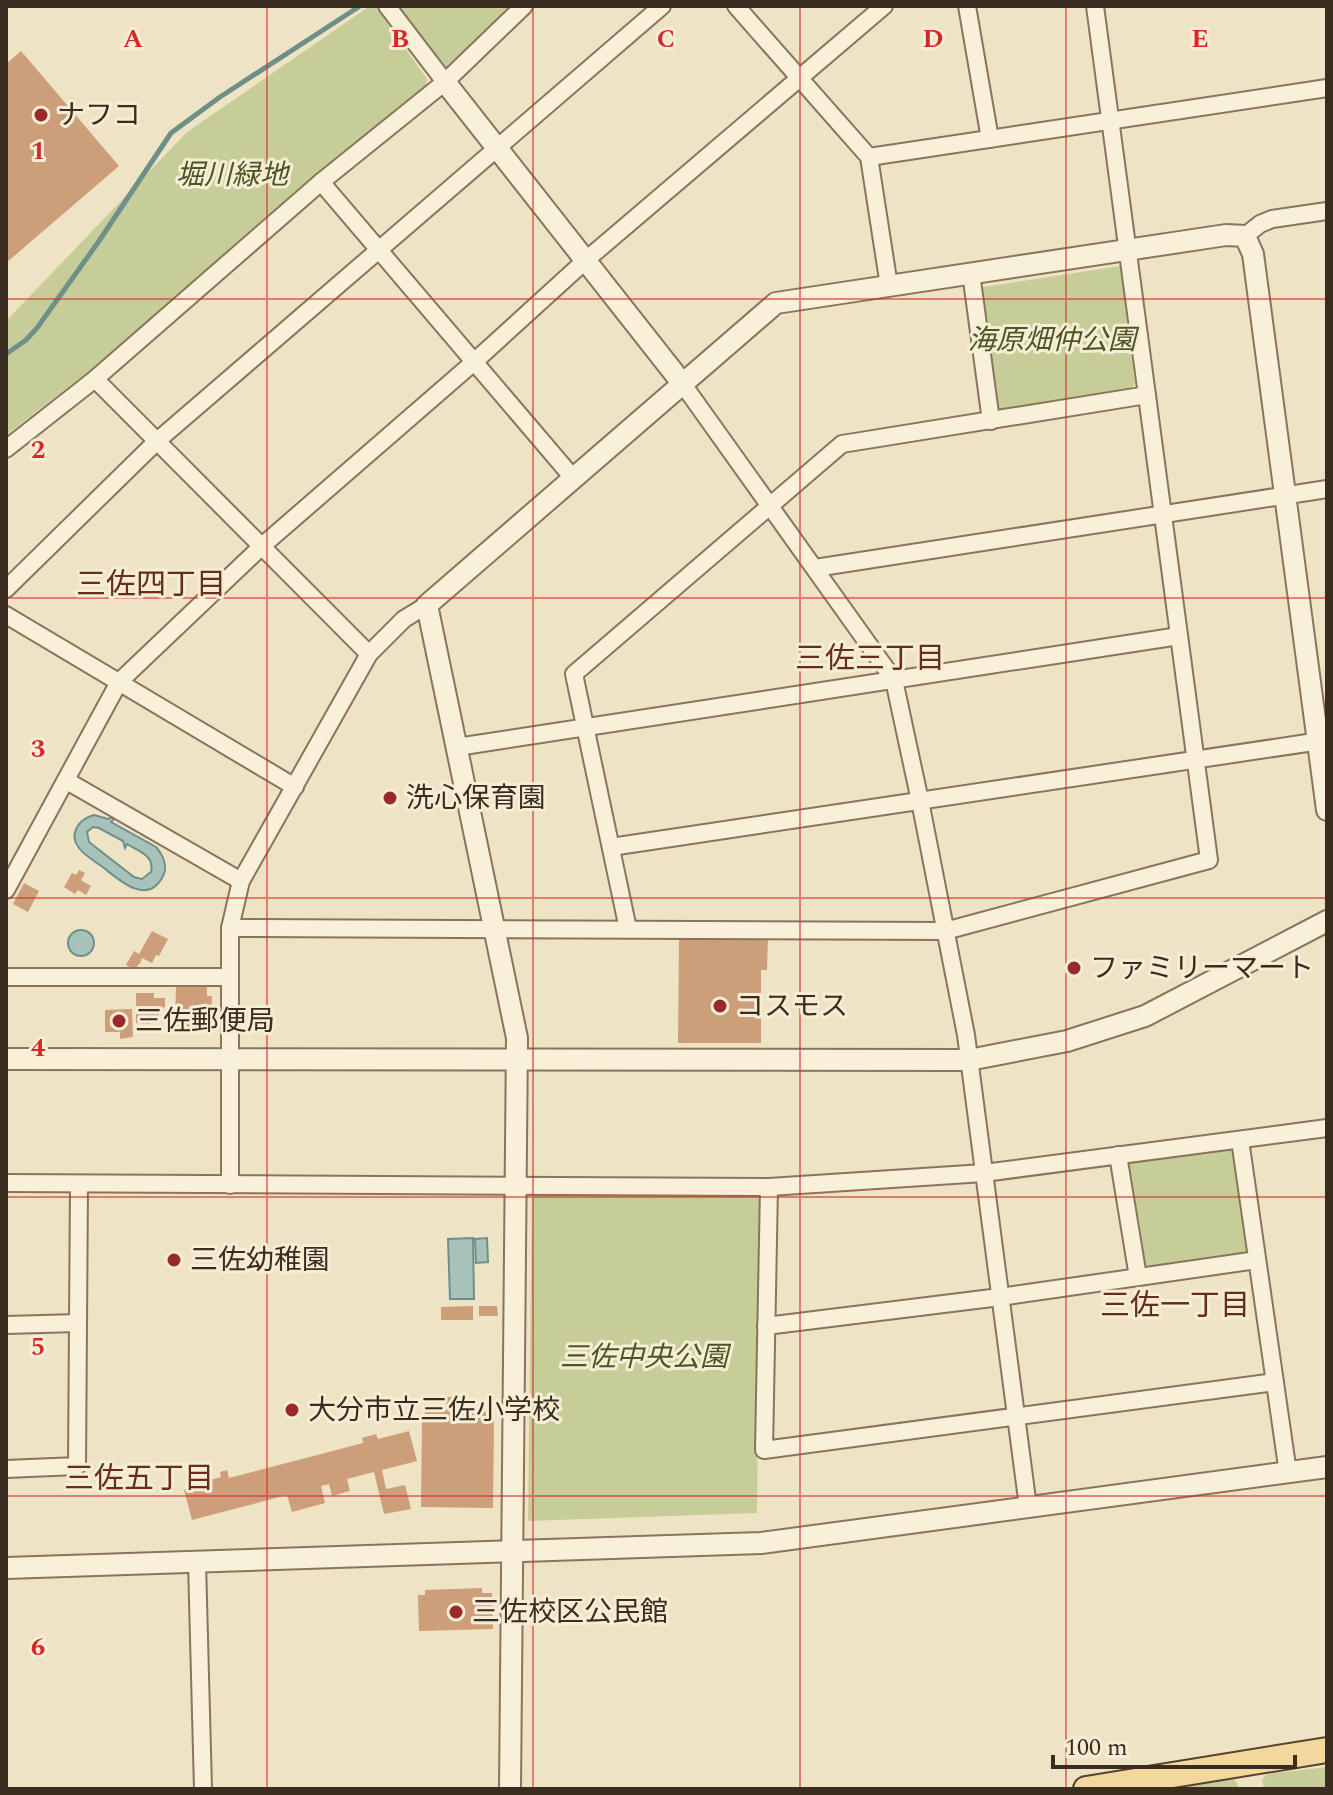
<svg xmlns="http://www.w3.org/2000/svg" width="1333" height="1795" font-family="Spectral,'Noto Sans JP',serif">
	<style>
		.green { fill: #c7cd99 }
		.water { fill: #a7c2ba; stroke: #6d9188; stroke-width: 2; fill-rule: evenodd }
		.lines { fill: none; stroke-linecap: round; stroke-linejoin: round }
		.stream { stroke: #6d9188; stroke-width: 5 }
		.building { fill: #cd9e7a }
		.minor-casing { stroke: #8a745b; stroke-width: 20 }
		.tertiary-casing { stroke: #8a745b; stroke-width: 24 }
		.primary-casing { stroke: #58422f; stroke-width: 28 }
		.minor { stroke: #f9f0d9; stroke-width: 16 }
		.tertiary { stroke: #f9f0d9; stroke-width: 20 }
		.primary { stroke: #f2d89d; stroke-width: 24 }
		.grid { fill: none; stroke: #d62828; stroke-width: 2; stroke-opacity: 0.55 }
		.poi-dot { fill: #9a2a2a; stroke: #f6edd5; stroke-width: 3 }
		.labels { text-anchor: middle; dominant-baseline: central; stroke-width: 6; stroke-linejoin: round; paint-order: stroke }
		.poi-label { font-size: 28px; fill: #3a2c1f; stroke: #f6edd5; text-anchor: start }
		.park-label { font-size: 28px; font-style: italic; fill: #4a5725; stroke: #f6edd5 }
		.neighbourhood-label { font-size: 30px; fill: #672e1e; stroke: #f6edd5 }
		.grid-label { font-size: 26px; text-anchor: middle; font-weight: bold; fill: #d62828; stroke: #f6edd5; stroke-width: 6; stroke-linejoin: round; paint-order: stroke }
	</style>
	<rect width="100%" height="100%" fill="#efe3c5"/>
	<!-- green -->
	<g class="green">
		<polygon points="370,6 375,6 427,79 426,86 399,106 333,167 142,330 6,435 6,321 187,132"/>
		<polygon points="399,6 516,6 446,70"/>
		<polygon points="1120,266 1135,384 1129,391 1001,411 997,407 977,288"/>
		<polygon points="1230,1148 1237,1154 1250,1251 1244,1256 1146,1270 1140,1263 1128,1168 1132,1162"/>
		<polygon points="532,1194 756,1195 760,1200 757,1513 528,1521"/>
		<polygon points="1327,1767 1327,1789 1264,1789 1262,1780 1267,1774"/>
		<polygon points="1231,1778 1236,1781 1239,1789 1162,1789"/>
	</g>
	<!-- water -->
	<g class="water">
		<path d="M94,815L108,819L113,817L115,818L111,822L156,847C163,855 168,866 163,876C148,906 120,881 104,868C96,862 85,856 79,848C68,834 79,819 94,815ZM93,827L99,828L123,841L125,848L127,844C139,851 155,856 151,872L142,879L134,877L89,842L87,832Z"/>
		<circle cx="81" cy="943" r="13"/>
		<polygon points="473,1238 474,1299 450,1299 448,1239"/>
		<polygon points="487,1238 488,1262 476,1263 475,1239"/>
	</g>
	<g class="lines">
		<!-- stream -->
		<polyline class="stream" points="6,354 26,340 37,328 99,241 171,133 220,97 360,6"/>
	</g>
	<!-- building -->
	<g class="building">
		<polygon points="21,51 119,166 6,263 6,64"/>
		<polygon points="79,870 85,873 81,880 91,886 86,895 78,890 75,894 64,887 72,873 76,875"/>
		<polygon points="24,883 39,891 28,912 13,904"/>
		<polygon points="152,931 168,939 159,956 156,955 152,963 142,958 140,964 139,964 135,970 126,965 134,951 139,954"/>
		<polygon points="679,937 768,937 767,970 761,970 761,1043 678,1043"/>
		<polygon points="176,983 207,983 207,996 212,996 211,1018 216,1018 216,1027 194,1029 175,1027"/>
		<polygon points="136,993 154,993 154,998 165,998 165,1007 162,1008 162,1013 159,1013 159,1018 150,1017 150,1024 136,1023"/>
		<polygon points="132,1009 133,1037 120,1039 120,1032 105,1032 105,1010"/>
		<polygon points="473,1306 473,1320 441,1320 441,1307"/>
		<polygon points="479,1306 497,1306 498,1316 479,1316"/>
		<polygon points="446,1397 462,1397 462,1412 489,1412 488,1417 494,1417 493,1508 421,1507 422,1417 424,1417 425,1411 446,1411"/>
		<polygon points="409,1431 417,1461 382,1470 386,1489 405,1485 411,1509 384,1514 374,1472 347,1479 350,1491 332,1496 329,1484 321,1486 325,1503 292,1512 287,1495 192,1520 184,1490 208,1484 207,1481 221,1477 220,1472 227,1470 229,1478 363,1443 362,1438 376,1434 378,1439"/>
		<polygon points="482,1588 482,1593 492,1593 493,1629 419,1631 418,1595 425,1595 425,1590"/>
	</g>
	<g class="lines">
		<defs>
			<g id="minor">
				<polyline points="387,6 445,82"/>
				<polyline points="736,6 869,157 889,286"/>
				<polyline points="967,6 990,139"/>
				<polyline points="869,157 1327,88"/>
				<polyline points="321,182 574,479"/>
				<polyline points="1245,236 1260,224 1272,219 1327,211"/>
				<polyline points="971,273 991,421"/>
				<polyline points="95,379 369,654"/>
				<polyline points="682,383 894,680 920,801 966,1035 1028,1507"/>
				<polyline points="6,449 95,379 321,182 445,82 524,6"/>
				<polyline points="815,568 1327,489"/>
				<polyline points="6,589 157,441 662,6"/>
				<polyline points="6,615 295,787"/>
				<polyline points="457,747 1179,636"/>
				<polyline points="67,781 241,881"/>
				<polyline points="611,847 1327,740"/>
				<polyline points="6,890 119,682 262,546 474,362 586,260 884,6"/>
				<polyline points="230,928 945,931 1209,860 1095,6"/>
				<polyline points="628,929 574,674 842,444 1147,395"/>
				<polyline points="6,977 230,977"/>
				<polyline points="1240,1140 1288,1473"/>
				<polyline points="1118,1155 1138,1277"/>
				<polyline points="6,1183 769,1187 984,1173 1327,1128"/>
				<polyline points="230,1185 230,928 241,881 369,654 404,619 427,605"/>
				<polyline points="769,1187 764,1450 1275,1382"/>
				<polyline points="6,1325 78,1323"/>
				<polyline points="766,1326 1000,1297 1257,1260"/>
				<polyline points="6,1469 77,1466 79,1184"/>
				<polyline points="197,1562 203,1789"/>
			</g>
			<g id="tertiary">
				<polyline points="445,82 682,383"/>
				<polyline points="6,1059 969,1060 1067,1041 1145,1016 1327,921"/>
				<polyline points="6,1568 761,1543 1327,1467"/>
				<polyline points="510,1789 517,1038 427,605 776,303 1226,235 1245,236 1253,254 1327,810"/>
			</g>
			<polyline id="primary" points="1086,1789 1327,1750"/>
		</defs>
		<!-- minor casing -->
		<use href="#minor" class="minor-casing"/>
		<!-- tertiary casing -->
		<use href="#tertiary" class="tertiary-casing"/>
		<!-- primary casing -->
		<use href="#primary" class="primary-casing"/>
		<!-- minor -->
		<use href="#minor" class="minor"/>
		<!-- tertiary -->
		<use href="#tertiary" class="tertiary"/>
		<!-- primary -->
		<use href="#primary" class="primary"/>
	</g>
	<!-- grid -->
	<path class="grid" d="M267,6V1789M533,6V1789M800,6V1789M1066,6V1789M6,299H1327M6,598H1327M6,898H1327M6,1197H1327M6,1496H1327"/>
	<!-- markers -->
	<g class="poi-dot">
		<circle cx="41" cy="115" r="8"/>
		<circle cx="390" cy="798" r="8"/>
		<circle cx="1074" cy="968" r="8"/>
		<circle cx="720" cy="1006" r="8"/>
		<circle cx="119" cy="1021" r="8"/>
		<circle cx="174" cy="1260" r="8"/>
		<circle cx="292" cy="1410" r="8"/>
		<circle cx="456" cy="1612" r="8"/>
	</g>
	<g class="labels">
		<!-- poi labels -->
		<g class="poi-label">
			<text x="57" y="115">ナフコ</text>
			<text x="406" y="798">洗心保育園</text>
			<text x="1090" y="968">ファミリーマート</text>
			<text x="736" y="1006">コスモス</text>
			<text x="135" y="1021">三佐郵便局</text>
			<text x="190" y="1260">三佐幼稚園</text>
			<text x="308" y="1410">大分市立三佐小学校</text>
			<text x="472" y="1612">三佐校区公民館</text>
		</g>
		<!-- park labels -->
		<g class="park-label">
			<text x="232" y="175">堀川緑地</text>
			<text x="1052" y="340">海原畑仲公園</text>
			<text x="644" y="1357">三佐中央公園</text>
		</g>
		<!-- neighbourhood labels -->
		<g class="neighbourhood-label">
			<text x="151" y="585">三佐四丁目</text>
			<text x="870" y="659">三佐三丁目</text>
			<text x="1175" y="1306">三佐一丁目</text>
			<text x="139" y="1479">三佐五丁目</text>
		</g>
	</g>
	<g class="grid-label">
		<text x="133" y="47">A</text>
		<text x="400" y="47">B</text>
		<text x="666" y="47">C</text>
		<text x="933" y="47">D</text>
		<text x="1200" y="47">E</text>
		<text x="38" y="159">1</text>
		<text x="38" y="458">2</text>
		<text x="38" y="757">3</text>
		<text x="38" y="1056">4</text>
		<text x="38" y="1355">5</text>
		<text x="38" y="1655">6</text>
	</g>
	<!-- border -->
	<rect width="1333" height="1795" fill="none" stroke="#3a2c1f" stroke-width="16"/>
	<!-- scale -->
	<path d="M1053 1755v12h242v-12" fill="none" stroke="#3a2c1f" stroke-width="4"/>
	<text x="1065" y="1755" font-size="24" fill="#3a2c1f" stroke="#f6edd5" stroke-width="6" paint-order="stroke">100 m</text>
</svg>
